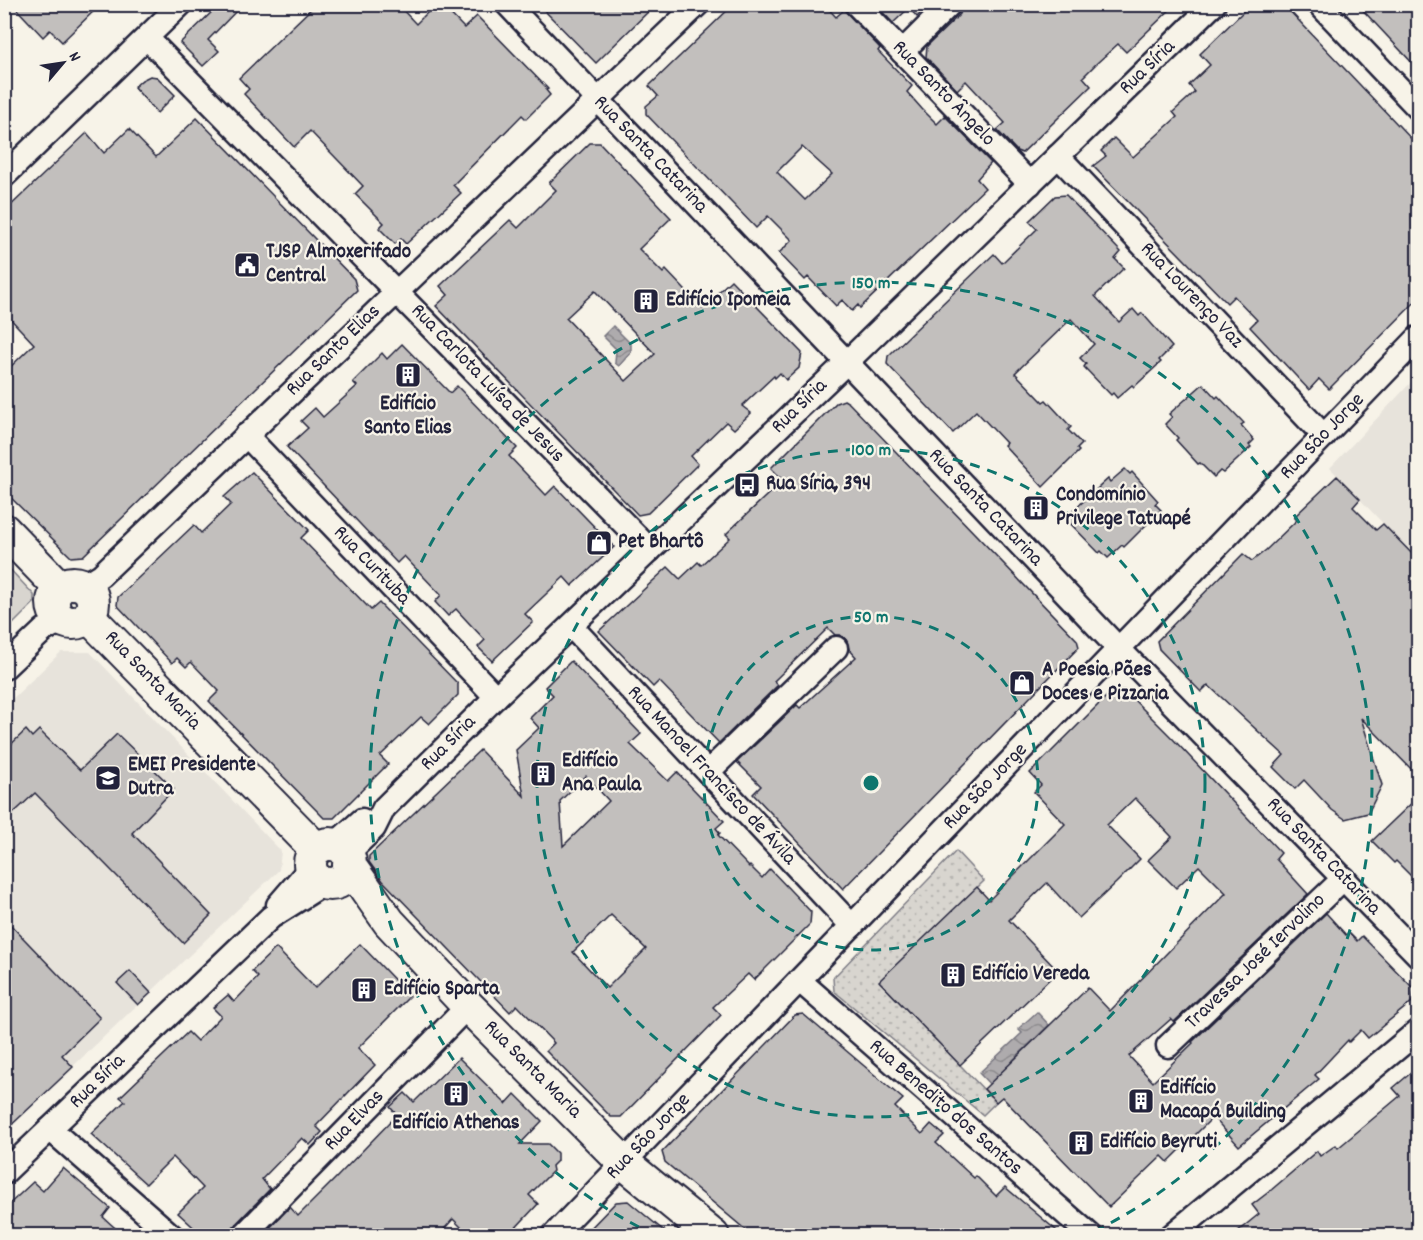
<svg xmlns="http://www.w3.org/2000/svg" width="1423" height="1240" font-family="Dekko,sans-serif">
	<style>
		.built { fill: #e7e3db }
		.grass { fill: url(#grass-dots); stroke: #7d7c85; stroke-width: 1.5 }
		.park { fill: #d8d5cf; stroke: #7d7c85; stroke-width: 1.5 }
		.water { fill: url(#water-waves); stroke: #76747f; stroke-width: 1.5 }
		.building { fill: #c2bfbd; stroke: #22223b; stroke-width: 1.5; fill-rule: evenodd }
		.lines { fill: none; stroke-linecap: round; stroke-linejoin: round }
		.street-casing { stroke: #22223b; stroke-width: 27 }
		.secondary-casing { stroke: #22223b; stroke-width: 36 }
		.street { stroke: #f7f3e8; stroke-width: 22 }
		.secondary { stroke: #f7f3e8; stroke-width: 32 }
		.ring { fill: none; stroke: #0f766e; stroke-width: 3; stroke-dasharray: 10 8 }
		.labels { text-anchor: middle; dominant-baseline: central; stroke-width: 4.5; stroke-linejoin: round; paint-order: stroke }
		.street-label { font-size: 21px; fill: #22223b; stroke: #f7f3e8 }
		.poi-label { font-size: 21px; font-weight: bold; fill: #22223b; stroke: #f7f3e8; text-anchor: start }
		.centre { fill: #0f766e; stroke: #f7f3e8; stroke-width: 3 }
		.ring-label { font-size: 18px; text-anchor: middle; font-weight: bold; fill: #0f766e; stroke: #f7f3e8; stroke-width: 4.5; stroke-linejoin: round; paint-order: stroke }
	</style>
	<defs>
		<pattern id="grass-dots" width="8" height="8" patternUnits="userSpaceOnUse" patternTransform="scale(1.5)"><rect width="8" height="8" fill="#d8d5cf"/><path d="M2 2h.1M6 6h.1" fill="none" stroke="#b9b7b3" stroke-width="1.8" stroke-linecap="round"/></pattern>
		<pattern id="water-waves" width="16" height="10" patternUnits="userSpaceOnUse" patternTransform="scale(1.5)"><rect width="16" height="10" fill="#aeabad"/><path d="M0 5q4-4 8 0t8 0" fill="none" stroke="#8d8b8e"/></pattern>
	</defs>
	<rect width="100%" height="100%" fill="#f7f3e8"/>
	<filter id="ink" filterUnits="userSpaceOnUse"><feTurbulence type="fractalNoise" baseFrequency=".0167" numOctaves="2"/><feDisplacementMap in="SourceGraphic" scale="12" xChannelSelector="R" yChannelSelector="G"/><feConvolveMatrix kernelMatrix="1 2 1 2 8 2 1 2 1" color-interpolation-filters="sRGB"/></filter>
	<g filter="url(#ink)">
		<!-- built -->
		<g class="built">
			<polygon points="1418,375 1418,560 1330,468"/>
			<polygon points="61,652 90,652 281,851 279,870 5,1131 5,706"/>
		</g>
		<!-- grass -->
		<polygon class="grass" points="956,851 984,881 880,982 990,1096 1048,1051 983,1115 834,991 833,978"/>
		<!-- park -->
		<polygon class="park" points="5,564 34,595 34,603 5,632"/>
		<!-- water -->
		<g class="water">
			<polygon points="613,326 631,344 631,352 619,366 615,363 616,349 603,336"/>
			<polygon points="1037,1012 1049,1025 1013,1060 1017,1064 993,1088 979,1073 1022,1033 1018,1029"/>
		</g>
		<!-- building -->
		<g class="building">
			<polygon points="12,4 101,4 62,42 50,30 43,37"/>
			<polygon points="220,4 243,4 208,40 219,51 203,66 180,43"/>
			<polygon points="316,4 397,4 416,24 436,4 441,4 464,28 477,16 548,89 546,90 550,95 526,119 522,115 453,185 461,193 406,244 401,239 395,244 379,228 384,223 355,194 363,186 310,131 294,147 244,94 249,89 239,78"/>
			<polygon points="538,4 656,4 596,63"/>
			<path d="M734,4H824L836,17L844,10L880,48L878,51L912,86L907,92L922,109L937,124L945,116L991,163L977,179L985,188L860,308L858,305L852,311L842,300L836,306L808,277L805,280L779,253L792,240L768,216L756,228L646,114V106L658,96L649,86ZM802,147L832,174L805,200L777,172Z"/>
			<polygon points="875,4 930,4 917,17 909,8 893,23"/>
			<polygon points="963,4 1176,4 1126,52 1118,44 1097,63 1083,77 1091,86 1022,153 1017,151 997,130 1005,123 966,81 957,90 926,57 927,46 960,14"/>
			<polygon points="1251,4 1283,4 1419,147 1419,298 1329,389 1319,379 1309,390 1250,327 1257,320 1234,296 1227,303 1093,166 1106,156 1101,151 1114,138 1133,157 1177,117 1173,112 1195,92 1189,85 1210,65 1200,54"/>
			<polygon points="1357,4 1419,4 1419,70"/>
			<polygon points="150,76 157,77 175,95 157,113 134,87 142,80"/>
			<polygon points="197,118 354,279 357,290 83,556 71,557 4,491 4,373 34,344 4,312 4,212 87,133 104,153 129,129 156,157"/>
			<path d="M590,143H600L671,218L639,249L663,273L666,270L702,308L731,280L802,353L799,368L786,380L780,373L775,378L774,376L742,406L751,413L734,429L726,422L691,456L698,464L648,513L638,515L436,306L448,295L440,286L510,220L518,228L556,190L549,183ZM595,291L655,354L626,381L566,318Z"/>
			<polygon points="1066,195 1121,252 1115,259 1124,268 1095,296 1119,322 1133,309 1139,316 1142,313 1172,347 1159,360 1161,362 1134,387 1132,385 1117,398 1113,393 1111,395 1084,367 1086,364 1080,358 1094,344 1071,319 1015,373 1043,402 1046,400 1071,427 1068,430 1082,444 1077,449 1079,451 1043,487 1004,445 1006,443 976,411 953,433 887,364 888,356 994,254 1002,263 1037,229 1029,221 1055,196"/>
			<polygon points="402,344 450,393 457,386 517,448 509,456 546,495 555,486 614,547 572,586 564,577 544,596 525,614 533,622 492,661 478,647 485,640 468,622 456,609 448,616 435,602 441,595 404,556 397,563 287,447 308,428 301,421 315,408 323,417 357,386 353,382 382,353 387,359"/>
			<polygon points="1203,384 1216,398 1218,396 1244,423 1241,425 1254,440 1249,445 1251,447 1223,473 1220,471 1214,477 1200,463 1198,464 1176,440 1178,438 1165,424 1172,417 1169,414"/>
			<polygon points="844,400 849,403 1077,640 1079,647 843,889 753,794 761,786 737,762 797,705 800,708 856,657 849,649 846,639 840,635 835,635 828,628 774,681 778,685 719,743 659,681 653,687 599,631 668,567 680,579 698,562 701,565 730,538 726,534 783,480 771,468 836,403"/>
			<polygon points="1125,469 1130,474 1132,472 1158,501 1155,504 1161,510 1124,547 1122,545 1108,558 1101,551 1099,553 1065,518 1108,479 1110,482"/>
			<polygon points="252,472 309,530 301,538 371,610 379,603 458,684 458,695 429,724 421,717 380,756 388,764 334,818 324,818 209,701 219,691 191,662 186,667 177,658 172,663 117,605 118,597 194,525 201,533 231,504 224,497"/>
			<polygon points="1337,476 1360,499 1353,507 1376,530 1383,524 1419,561 1419,777 1361,718 1382,785 1368,813 1345,819 1332,810 1304,780 1295,789 1273,767 1284,755 1208,685 1201,692 1159,649 1157,641 1243,554 1252,561 1266,550 1297,520 1294,517"/>
			<path d="M571,661L641,734L630,744L668,781L677,772L724,821L716,828L720,833L718,835L749,867L750,866L762,878L770,869L811,912L810,924L754,980L748,974L713,1007L721,1015L621,1117H611L546,1051L554,1043L517,1005L510,1012L383,881L369,862V856L480,750L524,796L516,750L539,728L530,718L553,695L545,687ZM586,776L609,801L563,846L560,801ZM611,915L646,949L607,988L573,952Z"/>
			<polygon points="1113,690 1124,690 1173,739 1281,853 1276,859 1308,894 1174,1022 1171,1019 1129,1056 1153,1082 1193,1043 1192,1042 1326,913 1346,935 1349,933 1357,941 1362,936 1414,989 1413,1001 1368,1038 1361,1030 1349,1042 1348,1040 1315,1075 1319,1079 1239,1146 1213,1117 1168,1162 1162,1156 1109,1207 1002,1097 996,1102 984,1089 1088,988 1110,1011 1226,893 1199,866 1176,888 1148,860 1172,837 1135,798 1107,825 1140,859 1116,883 1079,918 1047,883 1009,920 1058,971 960,1065 879,981 977,887 989,900 1065,824 1034,792 1041,785 1030,773"/>
			<polygon points="26,730 32,737 39,730 80,770 117,734 174,789 132,833 211,915 183,943 35,793 4,822 4,751"/>
			<polygon points="1419,796 1419,884 1396,861 1394,863 1372,841"/>
			<polygon points="4,918 100,1018 62,1055 73,1067 4,1132"/>
			<polygon points="360,944 410,996 358,1048 375,1065 316,1126 322,1132 310,1145 302,1138 262,1179 270,1189 233,1227 230,1236 203,1236 178,1213 203,1188 173,1157 146,1184 91,1134 125,1101 120,1097 188,1032 197,1041 221,1016 213,1008 228,995 234,1002 258,977 252,971 276,948 315,988"/>
			<polygon points="130,971 151,993 138,1005 117,983"/>
			<polygon points="803,1014 903,1099 895,1107 922,1134 931,1124 944,1135 936,1143 974,1178 976,1176 996,1196 1005,1187 1063,1236 753,1236 665,1162 662,1152 795,1015"/>
			<polygon points="459,1058 506,1104 515,1094 542,1121 520,1144 548,1144 557,1153 557,1161 552,1166 553,1171 529,1195 538,1204 508,1236 470,1236 453,1219 438,1236 262,1236 290,1207 298,1216 336,1178 397,1115 390,1107 405,1093 414,1102"/>
			<polygon points="1419,1066 1419,1236 1232,1236 1259,1214 1252,1205 1270,1191 1317,1151 1320,1156 1336,1145 1338,1148 1400,1096 1393,1088"/>
			<polygon points="63,1168 110,1208 103,1217 124,1236 4,1236 4,1209 33,1182 43,1191"/>
			<polygon points="628,1201 670,1236 583,1236 616,1202"/>
		</g>
		<g class="lines">
			<defs>
				<g id="street">
					<polyline points="507,4 1119,649 1418,955"/>
					<polyline points="856,4 1030,184"/>
					<polyline points="1319,4 1418,108"/>
					<polyline points="147,38 650,550"/>
					<polyline points="902,52 950,4"/>
					<polyline points="1058,156 1324,436"/>
					<polyline points="4,176 181,4"/>
					<polyline points="246,435 496,697"/>
					<polyline points="83,586 101,575 698,4"/>
					<polyline points="571,626 852,926"/>
					<polyline points="4,668 44,630 63,620"/>
					<polyline points="708,772 836,648"/>
					<polyline points="334,845 362,820"/>
					<polyline points="347,854 374,828 384,808 496,697 847,362 1214,4"/>
					<polyline points="278,905 310,868"/>
					<polyline points="800,981 1091,1236"/>
					<polyline points="1168,1046 1344,878"/>
					<polyline points="50,1129 172,1236"/>
					<polyline points="4,1173 271,917 325,883"/>
					<polyline points="243,1236 468,1006"/>
					<polyline points="553,1236 1418,338"/>
					<polyline points="1171,1236 1418,1031"/>
				</g>
				<g id="secondary">
					<polyline points="4,530 60,588"/>
					<circle cx="73" cy="603" r="20"/>
					<polyline points="88,616 316,849"/>
					<circle cx="330" cy="864" r="20"/>
					<polyline points="349,865 389,922 468,1006 624,1163 713,1236"/>
				</g>
			</defs>
			<!-- street casing -->
			<use href="#street" class="street-casing"/>
			<!-- secondary casing -->
			<use href="#secondary" class="secondary-casing"/>
			<!-- street -->
			<use href="#street" class="street"/>
			<!-- secondary -->
			<use href="#secondary" class="secondary"/>
		</g>
	</g>
	<!-- distance rings -->
	<g class="ring">
		<circle cx="871" cy="783" r="167"/>
		<circle cx="871" cy="783" r="334"/>
		<path d="M655 1235A501 501 0 1 1 1087 1235"/>
	</g>
	<!-- icons -->
	<defs>
		<symbol id="civic-square" viewBox="-11 -11 22 22"><rect x="-9" y="-9" width="18" height="18" rx="4" fill="#22223b" stroke="#f7f3e8"/><path d="M-.6-6.5H3V-4.5H.6V-3L4-1V1h2V6H-6V1h2V-1L-.6-3ZM-1.2 2.5V6h2.4V2.5Z" fill="#fff"/></symbol>
		<symbol id="building-square" viewBox="-11 -11 22 22"><rect x="-9" y="-9" width="18" height="18" rx="4" fill="#22223b" stroke="#f7f3e8"/><path d="M-4-6H4V6H1V3H-1V6H-4ZM-2.5-4.3h1.7v1.8h-1.7ZM.8-4.3h1.7v1.8H.8ZM-2.5-1h1.7V.8h-1.7ZM.8-1h1.7V.8H.8Z" fill="#fff"/></symbol>
		<symbol id="bus-square" viewBox="-11 -11 22 22"><rect x="-9" y="-9" width="18" height="18" rx="4" fill="#22223b" stroke="#f7f3e8"/><path d="M-5-6H5V4H4V6H2V4H-2V6H-4V4H-5ZM-3.5-4V0h7V-4ZM-3.5 1.2v1.5H-2V1.2ZM2 1.2v1.5H3.5V1.2Z" fill="#fff"/></symbol>
		<symbol id="shop-square" viewBox="-11 -11 22 22"><rect x="-9" y="-9" width="18" height="18" rx="4" fill="#22223b" stroke="#f7f3e8"/><path d="M-5-2.5h2.3a2.7 3.5 0 0 1 5.4 0H5L5.5 6h-11ZM-1.5-2.5h3a1.5 2.3 0 0 0-3 0Z" fill="#fff"/></symbol>
		<symbol id="school-square" viewBox="-11 -11 22 22"><rect x="-9" y="-9" width="18" height="18" rx="4" fill="#22223b" stroke="#f7f3e8"/><path d="M0-5L7-2L0 1L-7-2ZM-4 1L0 2.5L4 1V4Q0 6-4 4Z" fill="#fff"/></symbol>
	</defs>
	<g fill-rule="evenodd">
		<use href="#civic-square" x="232" y="250" width="30" height="30"/>
		<use href="#building-square" x="631" y="286" width="30" height="30"/>
		<use href="#building-square" x="393" y="360" width="30" height="30"/>
		<use href="#bus-square" x="732" y="470" width="30" height="30"/>
		<use href="#building-square" x="1021" y="493" width="30" height="30"/>
		<use href="#shop-square" x="584" y="528" width="30" height="30"/>
		<use href="#shop-square" x="1007" y="668" width="30" height="30"/>
		<use href="#building-square" x="528" y="759" width="30" height="30"/>
		<use href="#school-square" x="93" y="763" width="30" height="30"/>
		<use href="#building-square" x="938" y="960" width="30" height="30"/>
		<use href="#building-square" x="349" y="975" width="30" height="30"/>
		<use href="#building-square" x="441" y="1079" width="30" height="30"/>
		<use href="#building-square" x="1126" y="1086" width="30" height="30"/>
		<use href="#building-square" x="1066" y="1128" width="30" height="30"/>
	</g>
	<g class="labels">
		<!-- street labels -->
		<g class="street-label">
			<text transform="translate(1148 68) rotate(-44)">Rua Síria</text>
			<text transform="translate(943 94) rotate(46)">Rua Santo Ângelo</text>
			<text transform="translate(650 155) rotate(46)">Rua Santa Catarina</text>
			<text transform="translate(1191 296) rotate(46)">Rua Lourenço Vaz</text>
			<text transform="translate(334 351) rotate(-44)">Rua Santo Elias</text>
			<text transform="translate(487 384) rotate(46)">Rua Carlota Luísa de Jesus</text>
			<text transform="translate(800 407) rotate(-44)">Rua Síria</text>
			<text transform="translate(1323 437) rotate(-46)">Rua São Jorge</text>
			<text transform="translate(985 508) rotate(46)">Rua Santa Catarina</text>
			<text transform="translate(371 566) rotate(46)">Rua Curituba</text>
			<text transform="translate(152 681) rotate(46)">Rua Santa Maria</text>
			<text transform="translate(449 744) rotate(-45)">Rua Síria</text>
			<text transform="translate(711 776) rotate(47)">Rua Manoel Francisco de Ávila</text>
			<text transform="translate(986 787) rotate(-46)">Rua São Jorge</text>
			<text transform="translate(1323 857) rotate(46)">Rua Santa Catarina</text>
			<text transform="translate(1256 962) rotate(-44)">Travessa José Iervolino</text>
			<text transform="translate(532 1070) rotate(45)">Rua Santa Maria</text>
			<text transform="translate(98 1082) rotate(-44)">Rua Síria</text>
			<text transform="translate(945 1108) rotate(41)">Rua Benedito dos Santos</text>
			<text transform="translate(355 1121) rotate(-46)">Rua Elvas</text>
			<text transform="translate(649 1137) rotate(-46)">Rua São Jorge</text>
		</g>
		<!-- poi labels -->
		<g class="poi-label">
			<text x="266" y="253">TJSP Almoxerifado<tspan x="266" dy="24">Central</tspan></text>
			<text x="666" y="301">Edifício Ipomeia</text>
			<text x="408" y="405" text-anchor="middle">Edifício<tspan x="408" dy="24">Santo Elias</tspan></text>
			<text x="766" y="485">Rua Síria, 394</text>
			<text x="1056" y="496">Condomínio<tspan x="1056" dy="24">Privilege Tatuapé</tspan></text>
			<text x="618" y="543">Pet Bhartô</text>
			<text x="1042" y="671">A Poesia Pães<tspan x="1042" dy="24">Doces e Pizzaria</tspan></text>
			<text x="562" y="762">Edifício<tspan x="562" dy="24">Ana Paula</tspan></text>
			<text x="128" y="766">EMEI Presidente<tspan x="128" dy="24">Dutra</tspan></text>
			<text x="972" y="975">Edifício Vereda</text>
			<text x="384" y="990">Edifício Sparta</text>
			<text x="1160" y="1089">Edifício<tspan x="1160" dy="24">Macapá Building</tspan></text>
			<text x="456" y="1124" text-anchor="middle">Edifício Athenas</text>
			<text x="1100" y="1143">Edifício Beyruti</text>
		</g>
	</g>
	<circle cx="871" cy="783" r="9" class="centre"/>
	<g class="ring-label">
		<text x="871" y="288">150 m</text>
		<text x="871" y="455">100 m</text>
		<text x="871" y="622">50 m</text>
	</g>
	<!-- margin -->
	<rect width="1423" height="1240" fill="none" stroke="#f7f3e8" stroke-width="24"/>
	<rect x="12" y="12" width="1399" height="1216" fill="none" stroke="#22223b" stroke-width="2" filter="url(#ink)"/>
	<!-- north arrow -->
	<g transform="translate(63 63) rotate(61)" stroke="#f7f3e8" stroke-width="4.5" paint-order="stroke">
	<path d="M0-4.5L10 22L0 15L-10 22Z" fill="#22223b"/>
	<text y="-9" font-size="16" font-weight="bold" text-anchor="middle" fill="#22223b">N</text>
	</g>
</svg>
